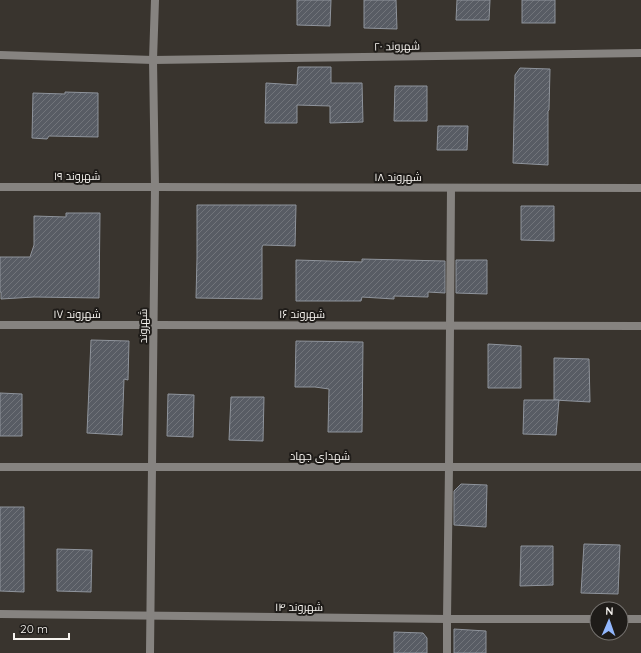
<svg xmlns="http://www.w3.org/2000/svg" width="641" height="653" font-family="Quicksand,Cairo,sans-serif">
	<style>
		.building { fill: url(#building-hatch); stroke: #8f949c }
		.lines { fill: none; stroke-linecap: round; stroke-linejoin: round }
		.minor { stroke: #868380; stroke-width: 8 }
		.tertiary { stroke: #868380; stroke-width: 8 }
		.labels { text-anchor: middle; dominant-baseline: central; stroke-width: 4; stroke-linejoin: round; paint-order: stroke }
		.street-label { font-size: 11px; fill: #f6f3ef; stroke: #1f1c19 }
	</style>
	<defs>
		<pattern id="building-hatch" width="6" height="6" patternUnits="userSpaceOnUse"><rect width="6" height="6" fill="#585c64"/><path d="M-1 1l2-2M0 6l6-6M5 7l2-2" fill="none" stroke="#71747a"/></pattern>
	</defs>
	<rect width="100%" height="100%" fill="#39342e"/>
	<!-- building -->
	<g class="building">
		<polygon points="297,0 331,0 330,26 297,25"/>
		<polygon points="364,0 396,0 397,29 364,28"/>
		<polygon points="457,0 490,0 489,20 456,20"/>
		<rect x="522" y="0" width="33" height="23"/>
		<polygon points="298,67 331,67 331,83 362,83 363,122 330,123 330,106 297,105 297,123 265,123 266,83 297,85"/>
		<polygon points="520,68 550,69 549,110 548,111 548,165 513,163 515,75"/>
		<polygon points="395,86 427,86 427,121 394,121"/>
		<polygon points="65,92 98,93 98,137 49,136 47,139 32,138 33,93 65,94"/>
		<polygon points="438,126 468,126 467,150 437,150"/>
		<polygon points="197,205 296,205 295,246 263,245 262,247 262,299 196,298 197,258"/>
		<polygon points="521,206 554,206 554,241 521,240"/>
		<polygon points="66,213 100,213 99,298 34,297 1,299 1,292 0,292 0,257 30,257 34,245 34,216 66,217"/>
		<polygon points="362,259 445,261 445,293 428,292 428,297 394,296 394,299 362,297 361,301 296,301 296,260 362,262"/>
		<polygon points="456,260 487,260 487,294 456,293"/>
		<polygon points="91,340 129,341 128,380 124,379 122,435 87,433"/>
		<polygon points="296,341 363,342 362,432 328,432 329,389 315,387 295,387"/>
		<polygon points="488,344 521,346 521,388 488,388"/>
		<polygon points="554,358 589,359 590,402 554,400"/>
		<polygon points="0,393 22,394 22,436 0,436"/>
		<polygon points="168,394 194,395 193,437 167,436"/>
		<polygon points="231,397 264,397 263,441 229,440"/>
		<polygon points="524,400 559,400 556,435 523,434"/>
		<polygon points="461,484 487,485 486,527 454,525 454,491"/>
		<polygon points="0,507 24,507 24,592 0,591"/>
		<polygon points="584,544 620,545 618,594 581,593"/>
		<polygon points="521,546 553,546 553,585 520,586"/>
		<polygon points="57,549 92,550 91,592 57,591"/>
		<polygon points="454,629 486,631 486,653 454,653"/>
		<polygon points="394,632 423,633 427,638 427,653 394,653"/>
	</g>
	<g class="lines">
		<!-- minor -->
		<g class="minor">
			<polyline points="0,55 153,60 641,53"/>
			<polyline points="0,187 155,187 641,188"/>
			<polyline points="0,325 154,325 641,326"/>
			<polyline points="0,467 641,467"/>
			<polyline points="0,614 447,619 597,619"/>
			<polyline points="621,619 641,619"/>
			<polyline points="447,653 447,619 449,467 451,188"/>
		</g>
		<!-- tertiary -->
		<polyline class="tertiary" points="150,653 155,187 153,60 155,0"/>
	</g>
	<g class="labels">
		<!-- street labels -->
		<g class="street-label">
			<text transform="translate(397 46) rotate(-1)">شهروند ۲۰</text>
			<text x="77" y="176">شهروند ۱۹</text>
			<text x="398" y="177">شهروند ۱۸</text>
			<text x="77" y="314">شهروند ۱۷</text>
			<text x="302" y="314">شهروند ۱۶</text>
			<text transform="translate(143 326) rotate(-90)">شهروند</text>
			<text x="320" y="456">شهدای جهاد</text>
			<text x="299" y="607">شهروند ۱۴</text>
		</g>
	</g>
	<!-- north arrow -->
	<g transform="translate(609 621) rotate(2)"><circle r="19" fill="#1f1c19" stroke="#75726f"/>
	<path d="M0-3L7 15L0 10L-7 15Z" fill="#92b7fd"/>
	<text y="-6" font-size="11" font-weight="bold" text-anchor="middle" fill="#f6f3ef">N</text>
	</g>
	<!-- scale -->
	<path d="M14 633v6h55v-6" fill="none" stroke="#f6f3ef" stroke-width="2"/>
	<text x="20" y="633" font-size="12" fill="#f6f3ef" stroke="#1f1c19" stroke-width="3" paint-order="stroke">20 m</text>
</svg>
